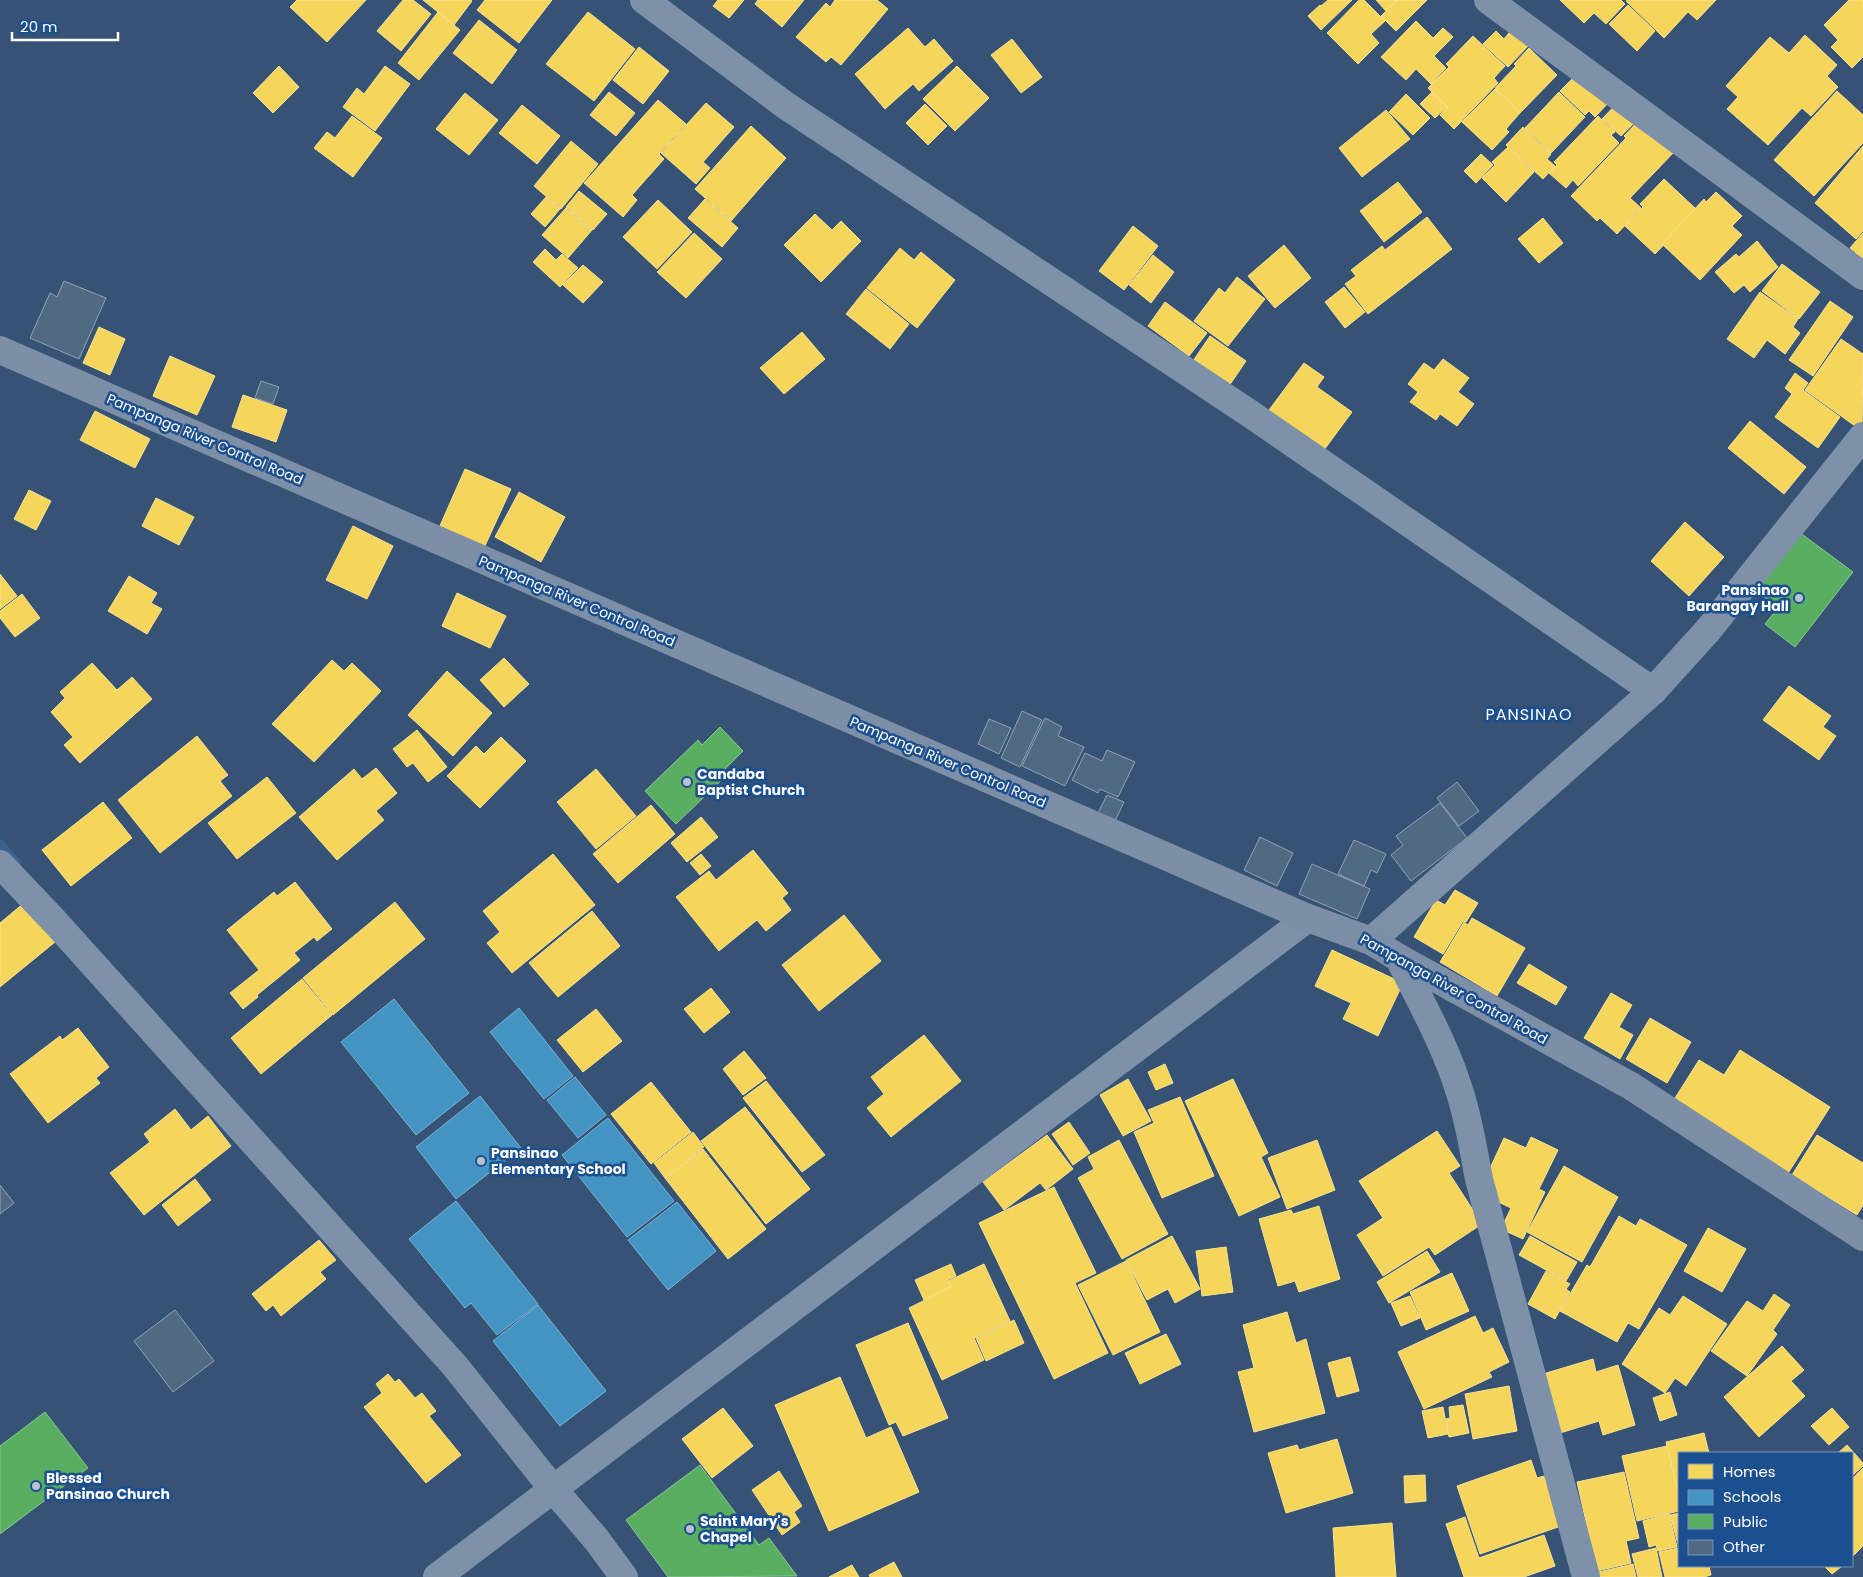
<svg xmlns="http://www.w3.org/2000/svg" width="1863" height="1577" font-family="Poppins,sans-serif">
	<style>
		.homes { fill: #f6d55c; stroke: #f9e28d }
		.schools { fill: #4393c3; stroke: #7bb3d5 }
		.public { fill: #5aae61; stroke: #8cc690 }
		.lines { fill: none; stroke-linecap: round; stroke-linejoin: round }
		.stream { stroke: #3b618d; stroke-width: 11 }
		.building { fill: #526984; stroke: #92a2b6 }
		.minor { stroke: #7d92a8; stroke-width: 28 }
		.major { stroke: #7d8ea7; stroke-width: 28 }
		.poi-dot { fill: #b9c2ce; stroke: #1b4f8f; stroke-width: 2 }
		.labels { text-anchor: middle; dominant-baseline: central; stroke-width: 5; stroke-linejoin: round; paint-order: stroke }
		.street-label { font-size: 14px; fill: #fff; stroke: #1b4f8f }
		.poi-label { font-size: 14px; font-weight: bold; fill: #fff; stroke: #1b4f8f; text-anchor: start }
		.quarter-label { font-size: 16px; letter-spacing: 1px; fill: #fff; stroke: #1b4f8f }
	</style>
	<rect width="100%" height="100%" fill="#365274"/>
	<!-- homes -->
	<g class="homes">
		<polygon points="297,0 366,0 327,42 290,7"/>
		<polygon points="403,0 413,0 431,14 401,51 377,31"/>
		<polygon points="423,0 471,0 472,1 454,25"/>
		<polygon points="485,0 552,0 519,43 477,10"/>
		<polygon points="718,0 744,0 729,18 713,6"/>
		<polygon points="758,0 804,0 782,27 755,4"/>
		<polygon points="835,0 877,0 888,9 841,65 831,57 826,62 796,37 826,3 830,7"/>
		<polygon points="1328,0 1352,0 1321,30 1308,16 1320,5 1321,6"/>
		<polygon points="1359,0 1364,0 1385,21 1371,34 1379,43 1358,64 1327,33"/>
		<polygon points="1376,0 1397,0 1386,11"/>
		<polygon points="1398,0 1427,0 1396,31 1381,16"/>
		<polygon points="1560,0 1621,0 1625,4 1606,24 1594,13 1584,23"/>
		<polygon points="1628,0 1716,0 1697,20 1688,12 1664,38 1626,1"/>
		<polygon points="1849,0 1863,0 1863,57 1852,68 1831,47 1838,40 1824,25"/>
		<polygon points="1628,5 1655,31 1637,51 1609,24"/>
		<polygon points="438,12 460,30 419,80 398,63"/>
		<polygon points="588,12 635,49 594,101 546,64"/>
		<polygon points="479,20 517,50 492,84 453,53"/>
		<polygon points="1416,21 1433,38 1443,28 1453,37 1434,56 1446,68 1431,84 1416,69 1406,80 1381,57"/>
		<polygon points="908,28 925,47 934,39 953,61 919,91 913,84 885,109 855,74"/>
		<polygon points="1513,28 1530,44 1508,67 1483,44 1496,31 1504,39"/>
		<polygon points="1805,35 1837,65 1827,76 1838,87 1811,116 1802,108 1768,145 1727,109 1738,97 1726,86 1770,37 1789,53"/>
		<polygon points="1473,36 1505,66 1494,78 1498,83 1454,129 1440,115 1448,107 1428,88 1449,67 1446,64"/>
		<polygon points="1012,39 1042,77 1021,93 991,55"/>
		<polygon points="639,47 669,71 643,104 613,80"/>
		<polygon points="1529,48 1557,75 1520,113 1495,88 1516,66 1514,64"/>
		<polygon points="279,66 299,87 273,113 253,93"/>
		<polygon points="385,66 410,84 375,131 343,107 357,88 364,94"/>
		<polygon points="957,66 989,98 955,131 923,99"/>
		<polygon points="1578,73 1612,99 1595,117 1589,111 1585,115 1560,91"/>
		<polygon points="1495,89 1520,113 1506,129 1509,132 1492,150 1462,122"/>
		<polygon points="1837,91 1863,115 1863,143 1814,196 1774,160"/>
		<polygon points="609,92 635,113 616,136 590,115"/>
		<polygon points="1432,92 1447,107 1435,118 1420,104"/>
		<polygon points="1559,92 1585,117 1551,153 1525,128"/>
		<polygon points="465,93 498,120 469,155 436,129"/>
		<polygon points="1406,94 1430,118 1413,135 1389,112"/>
		<polygon points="1621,99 1640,117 1621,136 1602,119"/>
		<polygon points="658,100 686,124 659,154 664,159 632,195 637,200 623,217 584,183"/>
		<polygon points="706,103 734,127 703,162 710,168 696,184 661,153"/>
		<polygon points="925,104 947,126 928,145 906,123"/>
		<polygon points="522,105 560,136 537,164 499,133"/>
		<polygon points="1386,110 1410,139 1362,177 1339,148"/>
		<polygon points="352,116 382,138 353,177 314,148 327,132 335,138"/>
		<polygon points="1598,116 1615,132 1611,135 1619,143 1578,186 1573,180 1566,188 1549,173 1557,165 1554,162"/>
		<polygon points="1641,118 1675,151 1630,198 1641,208 1617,234 1600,218 1597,221 1571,196 1626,138 1624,136"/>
		<polygon points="751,126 786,158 731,221 695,189"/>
		<polygon points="1523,127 1551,154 1547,159 1555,166 1543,179 1506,145"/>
		<polygon points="571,141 598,164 561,209 534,186"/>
		<polygon points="1863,146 1863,231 1856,239 1815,203"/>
		<polygon points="1508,147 1534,172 1506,202 1482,178 1495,165 1492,162"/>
		<polygon points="1481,154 1493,165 1476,183 1464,171"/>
		<polygon points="1664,179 1697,210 1655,254 1625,226 1643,207 1640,204"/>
		<polygon points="1398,182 1422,212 1384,242 1360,211"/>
		<polygon points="579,191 607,214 593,230 566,207"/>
		<polygon points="1716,192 1742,216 1732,226 1742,235 1700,280 1662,244 1704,199 1706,202"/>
		<polygon points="546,197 560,209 545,227 531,214"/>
		<polygon points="705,199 738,228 722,247 688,218"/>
		<polygon points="658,200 692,232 657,269 623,237"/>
		<polygon points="566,208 592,230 568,258 542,235"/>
		<polygon points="815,214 832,230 841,221 861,241 821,282 784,245"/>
		<polygon points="1427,217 1452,249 1368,314 1345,284 1356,276 1351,270 1382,246 1385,250"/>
		<polygon points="1543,218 1563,243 1539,263 1518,239"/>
		<polygon points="1133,226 1158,246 1124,290 1099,271"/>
		<polygon points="694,233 722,259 686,298 657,272"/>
		<polygon points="1863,233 1863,259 1850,248"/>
		<polygon points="1757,241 1778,267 1750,292 1744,285 1734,293 1715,272 1736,254 1739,257"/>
		<polygon points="1284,245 1311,278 1275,308 1248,276"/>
		<polygon points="900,248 914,260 921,252 955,280 917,328 867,288"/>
		<polygon points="545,249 556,260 562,254 578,268 560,287 533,262"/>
		<polygon points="1153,255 1174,272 1151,303 1129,285"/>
		<polygon points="1782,264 1820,292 1799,319 1762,291"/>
		<polygon points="583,265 603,282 583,303 563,285"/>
		<polygon points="1237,277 1265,299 1228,346 1194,321 1219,288 1225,293"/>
		<polygon points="1344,287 1365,312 1345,328 1325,302"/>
		<polygon points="866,289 909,324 890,349 846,314"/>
		<polygon points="1760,292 1798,319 1793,327 1800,333 1785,354 1767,340 1754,358 1727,339"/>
		<polygon points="1830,301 1853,317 1813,376 1789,360"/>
		<polygon points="1165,302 1207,333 1189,356 1148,326"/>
		<polygon points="99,327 125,339 110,375 83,363"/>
		<polygon points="802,332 825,359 784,394 760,368"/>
		<polygon points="1210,336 1246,361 1229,386 1193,361"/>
		<polygon points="1841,339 1863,354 1862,431 1805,390"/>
		<polygon points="170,356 215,376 197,415 153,396"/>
		<polygon points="1443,359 1469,378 1458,392 1474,404 1457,426 1440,414 1436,420 1410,402 1418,392 1408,384 1424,363 1434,370"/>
		<polygon points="1304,363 1324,377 1317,387 1352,412 1324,450 1269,410"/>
		<polygon points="1795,373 1808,383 1803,390 1840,417 1818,448 1775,417 1792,394 1785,388"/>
		<polygon points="243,395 287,410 276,442 232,427"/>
		<polygon points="95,411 150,439 135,468 80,440"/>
		<polygon points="1750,421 1806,467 1784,494 1728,448"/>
		<polygon points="465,469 511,489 484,548 439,528"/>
		<polygon points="29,490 51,501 36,530 14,519"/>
		<polygon points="519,492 565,517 541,562 495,537"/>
		<polygon points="156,498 194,517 179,545 142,526"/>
		<polygon points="1685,522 1724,557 1689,596 1651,561"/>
		<polygon points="353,526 393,546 367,599 326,580"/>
		<polygon points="0,574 17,596 0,609"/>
		<polygon points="129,576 157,593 151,603 162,609 147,634 108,611"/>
		<polygon points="457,593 506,616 490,648 442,626"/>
		<polygon points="22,594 40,618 15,637 0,618 0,611"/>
		<polygon points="504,658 529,684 504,707 480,680"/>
		<polygon points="332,660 344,671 352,663 381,691 314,762 272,724"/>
		<polygon points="92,663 117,690 132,677 152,699 80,763 64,745 73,737 51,712 65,698 60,692"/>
		<polygon points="447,671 492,713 453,756 408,715"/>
		<polygon points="1789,686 1831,716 1823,727 1836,736 1819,760 1763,720"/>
		<polygon points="417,730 447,767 428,782 413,763 407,767 393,749"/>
		<polygon points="197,736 228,775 220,781 232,796 160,853 118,800"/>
		<polygon points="501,737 526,761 480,808 447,776 476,746 484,754"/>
		<polygon points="376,768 397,793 376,811 384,820 337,860 299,817 354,769 362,779"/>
		<polygon points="596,769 636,816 596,849 557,802"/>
		<polygon points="267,777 296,813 237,859 208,823"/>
		<polygon points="103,802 132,838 71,886 42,850"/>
		<polygon points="651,805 675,834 618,883 593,854"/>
		<polygon points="701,817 718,837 687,862 671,843"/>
		<polygon points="753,850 788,893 782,898 791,910 766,931 757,920 719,951 676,897 709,871 716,880"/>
		<polygon points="553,854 595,905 512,973 487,943 500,932 483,911"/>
		<polygon points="701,854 711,866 700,875 690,863"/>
		<polygon points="295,882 332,929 317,941 314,937 294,953 300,960 257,995 258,997 243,1009 230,993 259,970 227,930 274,892 277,896"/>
		<polygon points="1455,890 1478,903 1466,922 1463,921 1443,954 1414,937 1436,900 1445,905"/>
		<polygon points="395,902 425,939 333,1015 303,978"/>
		<polygon points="24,903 55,942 0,987 0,923"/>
		<polygon points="592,911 620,946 558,997 529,963"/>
		<polygon points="844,915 881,961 819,1011 782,965"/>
		<polygon points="1472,918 1525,948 1497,996 1440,962 1464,922 1468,925"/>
		<polygon points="1332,950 1403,983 1378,1036 1343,1019 1351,1003 1315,986"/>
		<polygon points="1529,964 1567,987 1556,1005 1517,983"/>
		<polygon points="302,979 332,1015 261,1074 231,1038"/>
		<polygon points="711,988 730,1012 704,1033 684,1009"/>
		<polygon points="1611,993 1632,1005 1619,1027 1633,1035 1620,1059 1584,1038"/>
		<polygon points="596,1009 622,1041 583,1072 557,1040"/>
		<polygon points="1650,1018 1691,1042 1667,1083 1626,1059"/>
		<polygon points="78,1028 109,1067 96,1078 100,1083 48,1123 10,1074 60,1036 62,1040"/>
		<polygon points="924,1035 961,1081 891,1137 867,1108 884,1094 871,1077"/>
		<polygon points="1740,1050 1830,1107 1785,1178 1670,1106 1699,1060 1724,1075"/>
		<polygon points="744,1051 766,1078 743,1095 723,1069"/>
		<polygon points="1165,1064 1173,1083 1156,1090 1148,1072"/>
		<polygon points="1128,1079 1151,1121 1123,1136 1100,1095"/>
		<polygon points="1233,1079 1268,1153 1261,1157 1280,1197 1239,1216 1185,1101"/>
		<polygon points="766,1081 825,1155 802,1172 743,1098"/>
		<polygon points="651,1082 691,1132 651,1164 611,1114"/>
		<polygon points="1180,1097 1214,1176 1162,1198 1134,1132 1154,1123 1148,1110"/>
		<polygon points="745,1107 810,1189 766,1224 701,1141"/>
		<polygon points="175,1109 191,1130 208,1116 231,1146 144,1215 110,1173 150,1142 144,1134"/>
		<polygon points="1069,1122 1090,1153 1073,1165 1052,1134"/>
		<polygon points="1437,1131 1460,1166 1449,1173 1482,1224 1435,1255 1429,1247 1383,1276 1357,1235 1383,1218 1359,1181"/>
		<polygon points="693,1132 704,1147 665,1178 654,1163"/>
		<polygon points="1047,1135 1073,1169 1046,1190 1040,1183 1004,1210 983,1182"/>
		<polygon points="1817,1135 1863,1163 1863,1205 1857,1215 1792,1175"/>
		<polygon points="1531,1137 1558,1150 1539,1189 1545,1192 1523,1239 1501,1229 1511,1208 1490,1198 1496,1184 1485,1179 1504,1138 1526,1148"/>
		<polygon points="1119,1140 1168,1234 1122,1259 1078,1178 1094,1169 1088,1157"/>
		<polygon points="1317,1140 1335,1190 1287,1209 1268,1158"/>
		<polygon points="703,1149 766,1229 728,1259 665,1178"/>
		<polygon points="1564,1166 1618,1197 1582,1262 1527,1232"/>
		<polygon points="195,1179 211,1200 178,1226 162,1205"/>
		<polygon points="1054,1187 1096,1273 1075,1283 1108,1353 1054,1379 979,1223"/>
		<polygon points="1319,1206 1340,1279 1299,1292 1295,1281 1278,1286 1259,1219 1291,1210 1293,1214"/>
		<polygon points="1619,1216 1636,1226 1640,1219 1687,1245 1639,1329 1628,1323 1617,1342 1560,1311 1587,1265 1590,1267"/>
		<polygon points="1708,1228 1746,1249 1722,1292 1684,1271"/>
		<polygon points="1172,1236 1200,1289 1175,1303 1168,1289 1147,1300 1126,1260"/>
		<polygon points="1530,1236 1577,1262 1566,1281 1519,1255"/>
		<polygon points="319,1240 336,1260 320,1272 326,1279 281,1316 273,1305 266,1311 252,1294"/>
		<polygon points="1226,1247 1233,1292 1202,1296 1196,1251"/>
		<polygon points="1427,1251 1440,1272 1389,1303 1377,1282"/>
		<polygon points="1126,1261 1160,1332 1113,1355 1078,1285"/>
		<polygon points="951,1264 956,1276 947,1280 951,1287 924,1300 915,1280"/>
		<polygon points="984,1264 1010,1321 974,1338 984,1360 942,1380 909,1308 951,1287 948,1281"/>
		<polygon points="1546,1271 1570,1284 1566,1289 1570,1292 1555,1319 1528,1304"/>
		<polygon points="1452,1273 1469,1311 1426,1330 1410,1292"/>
		<polygon points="1774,1294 1790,1305 1773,1330 1777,1334 1747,1376 1711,1351 1747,1301 1763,1311"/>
		<polygon points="1410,1296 1420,1318 1401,1326 1391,1303"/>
		<polygon points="1683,1296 1727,1324 1686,1386 1675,1378 1665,1393 1622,1364 1659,1308 1670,1315"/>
		<polygon points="1287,1312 1296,1343 1306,1339 1325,1413 1254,1432 1238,1372 1254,1368 1243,1325"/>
		<polygon points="1475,1316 1483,1333 1493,1328 1509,1362 1489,1372 1492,1377 1424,1409 1398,1352"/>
		<polygon points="1014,1320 1024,1343 986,1361 976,1338"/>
		<polygon points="908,1323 948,1418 903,1436 896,1422 889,1425 856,1345"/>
		<polygon points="1166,1334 1181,1364 1140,1384 1125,1353"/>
		<polygon points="1782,1346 1804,1370 1791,1381 1805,1396 1759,1437 1724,1397"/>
		<polygon points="1350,1357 1359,1391 1337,1397 1328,1363"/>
		<polygon points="1593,1359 1596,1372 1618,1365 1635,1425 1603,1435 1599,1421 1560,1433 1543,1374"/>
		<polygon points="388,1374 395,1382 399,1379 415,1398 422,1393 436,1411 429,1416 461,1455 426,1483 364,1407 382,1393 376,1384"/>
		<polygon points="840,1377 866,1438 891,1427 919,1492 829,1531 775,1405"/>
		<polygon points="1509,1386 1517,1431 1473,1439 1465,1394"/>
		<polygon points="1670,1392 1677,1415 1660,1421 1653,1398"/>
		<polygon points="1463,1405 1469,1433 1449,1437 1446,1419 1450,1418 1449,1407"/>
		<polygon points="1443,1407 1448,1434 1428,1438 1422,1411"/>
		<polygon points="723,1408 753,1446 712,1478 682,1439"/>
		<polygon points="1832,1408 1849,1427 1829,1445 1811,1426"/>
		<polygon points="1704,1433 1709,1453 1679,1453 1679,1487 1677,1488 1666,1442"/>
		<polygon points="1337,1439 1353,1493 1286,1513 1268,1453 1297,1445 1299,1450"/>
		<polygon points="1847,1445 1863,1463 1863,1466 1852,1476 1852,1453 1838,1453"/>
		<polygon points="1667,1446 1677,1488 1679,1488 1679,1511 1637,1521 1622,1456"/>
		<polygon points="1531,1460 1537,1478 1544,1476 1561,1526 1480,1554 1457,1486"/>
		<polygon points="1863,1468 1863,1546 1852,1557 1852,1479"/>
		<polygon points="779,1471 802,1506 794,1512 800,1522 782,1535 752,1490"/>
		<polygon points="1624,1472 1639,1538 1626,1541 1631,1563 1597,1571 1577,1482"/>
		<polygon points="1425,1475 1426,1501 1405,1503 1404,1476"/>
		<polygon points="1679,1513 1679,1543 1678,1544 1670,1515"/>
		<polygon points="1669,1514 1677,1547 1658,1551 1656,1545 1649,1547 1643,1521"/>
		<polygon points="1465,1517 1479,1558 1544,1535 1555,1566 1524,1577 1464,1577 1446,1524"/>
		<polygon points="1392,1523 1396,1577 1336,1577 1333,1528"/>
		<polygon points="1678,1545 1679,1545 1679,1566 1709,1566 1711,1575 1704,1577 1665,1577 1659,1552 1679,1548"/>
		<polygon points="1656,1548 1662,1577 1638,1577 1632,1554"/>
		<polygon points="894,1562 902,1577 870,1577 869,1575"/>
		<polygon points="1633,1564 1636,1577 1595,1577 1595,1573"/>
		<polygon points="852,1565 859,1577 829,1577"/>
		<polygon points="1824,1566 1842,1566 1832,1574"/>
	</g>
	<!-- schools -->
	<g class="schools">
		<polygon points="394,999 469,1093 416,1135 341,1042"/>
		<polygon points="519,1008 573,1076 544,1099 490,1032"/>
		<polygon points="575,1077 606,1115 578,1138 547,1100"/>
		<polygon points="480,1096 521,1148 456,1199 416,1147"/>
		<polygon points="608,1118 674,1201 627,1237 562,1155"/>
		<polygon points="456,1201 538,1304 497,1335 471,1303 465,1308 409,1239"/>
		<polygon points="677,1202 716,1251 668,1290 628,1240"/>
		<polygon points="538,1305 606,1391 560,1426 493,1341"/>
	</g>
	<!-- public -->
	<g class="public">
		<polygon points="1795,529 1853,572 1795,647 1765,624 1778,608 1751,587"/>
		<polygon points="720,727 743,751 725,769 729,773 676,824 645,791 698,740 702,745"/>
		<polygon points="45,1412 88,1468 0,1534 0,1446"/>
		<polygon points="700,1465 759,1545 769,1538 797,1576 668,1577 626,1520"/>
	</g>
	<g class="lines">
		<!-- stream -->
		<polyline class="stream" points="0,845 16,864"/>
	</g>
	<!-- building -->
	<g class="building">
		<polygon points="64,281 106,298 79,359 30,338 50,293 57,297"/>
		<polygon points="261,381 279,387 273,404 255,398"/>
		<polygon points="1022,711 1042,720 1020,767 1001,758"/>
		<polygon points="1045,718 1062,727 1058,736 1084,747 1065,786 1022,766"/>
		<polygon points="989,719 1011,728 999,754 978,744"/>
		<polygon points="1107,750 1135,762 1118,797 1100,789 1098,793 1072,780 1085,753 1102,761"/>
		<polygon points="1457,782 1479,811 1459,826 1437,798"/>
		<polygon points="1107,795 1124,802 1115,821 1098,813"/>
		<polygon points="1440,803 1467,838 1411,881 1391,855 1403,845 1396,836"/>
		<polygon points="1260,837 1293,853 1277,886 1244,870"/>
		<polygon points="1354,840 1386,854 1377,873 1371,870 1364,886 1338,874"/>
		<polygon points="1312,864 1370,889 1357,919 1299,894"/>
		<polygon points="0,1185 14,1203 0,1214"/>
		<polygon points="175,1310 214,1361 173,1392 134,1341"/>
	</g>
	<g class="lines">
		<!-- minor -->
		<g class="minor">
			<polyline points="644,0 785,105 1249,413 1653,691"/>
			<polyline points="1488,0 1863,276"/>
			<polyline points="0,864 56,923 455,1366 553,1489 596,1539 624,1577"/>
			<polyline points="1371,941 1653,691 1709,629 1863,436"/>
			<path d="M1399,958C1420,1001 1445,1044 1459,1090C1469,1119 1473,1149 1479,1179L1586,1577"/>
			<polyline points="437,1577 1308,918"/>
		</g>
		<!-- major -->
		<polyline class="major" points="0,350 1308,918 1371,941 1399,958 1631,1086 1863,1237"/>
	</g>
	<!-- markers -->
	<g class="poi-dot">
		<circle cx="1799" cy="598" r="5"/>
		<circle cx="687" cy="782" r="5"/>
		<circle cx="481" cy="1161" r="5"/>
		<circle cx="36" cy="1486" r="5"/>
		<circle cx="690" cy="1529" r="5"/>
	</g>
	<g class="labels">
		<!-- street labels -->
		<g class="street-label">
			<text transform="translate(205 439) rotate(23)">Pampanga River Control Road</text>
			<text transform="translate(577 601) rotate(23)">Pampanga River Control Road</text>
			<text transform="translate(948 762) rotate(23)">Pampanga River Control Road</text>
			<text transform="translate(1454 989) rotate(29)">Pampanga River Control Road</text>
		</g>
		<!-- poi labels -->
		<g class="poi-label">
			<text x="1789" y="590" text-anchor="end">Pansinao<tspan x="1789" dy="16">Barangay Hall</tspan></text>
			<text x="697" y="774">Candaba<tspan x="697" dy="16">Baptist Church</tspan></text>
			<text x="491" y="1153">Pansinao<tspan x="491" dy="16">Elementary School</tspan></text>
			<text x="46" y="1478">Blessed<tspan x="46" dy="16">Pansinao Church</tspan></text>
			<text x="700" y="1521">Saint Mary's<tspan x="700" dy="16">Chapel</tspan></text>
		</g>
		<!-- quarter labels -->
		<g class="quarter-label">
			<text x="1529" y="714">PANSINAO</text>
		</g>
	</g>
	<!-- legend -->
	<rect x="1678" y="1452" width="175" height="115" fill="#1b4f8f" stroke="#7695bc"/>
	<rect x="1688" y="1464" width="25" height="15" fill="#f6d55c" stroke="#7695bc"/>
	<text x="1723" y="1477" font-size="15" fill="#ffffff">Homes</text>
	<rect x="1688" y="1490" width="25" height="15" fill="#4393c3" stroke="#7695bc"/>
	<text x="1723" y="1502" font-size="15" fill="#ffffff">Schools</text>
	<rect x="1688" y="1514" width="25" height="15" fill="#5aae61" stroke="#7695bc"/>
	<text x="1723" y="1527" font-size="15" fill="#ffffff">Public</text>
	<rect x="1688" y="1540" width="25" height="15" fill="#526984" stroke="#7695bc"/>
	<text x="1723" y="1552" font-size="15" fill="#ffffff">Other</text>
	<!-- scale -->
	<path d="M12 32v8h106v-8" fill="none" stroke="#ffffff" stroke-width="2.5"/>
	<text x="20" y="32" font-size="15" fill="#ffffff" stroke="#1b4f8f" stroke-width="4" paint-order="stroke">20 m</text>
</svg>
